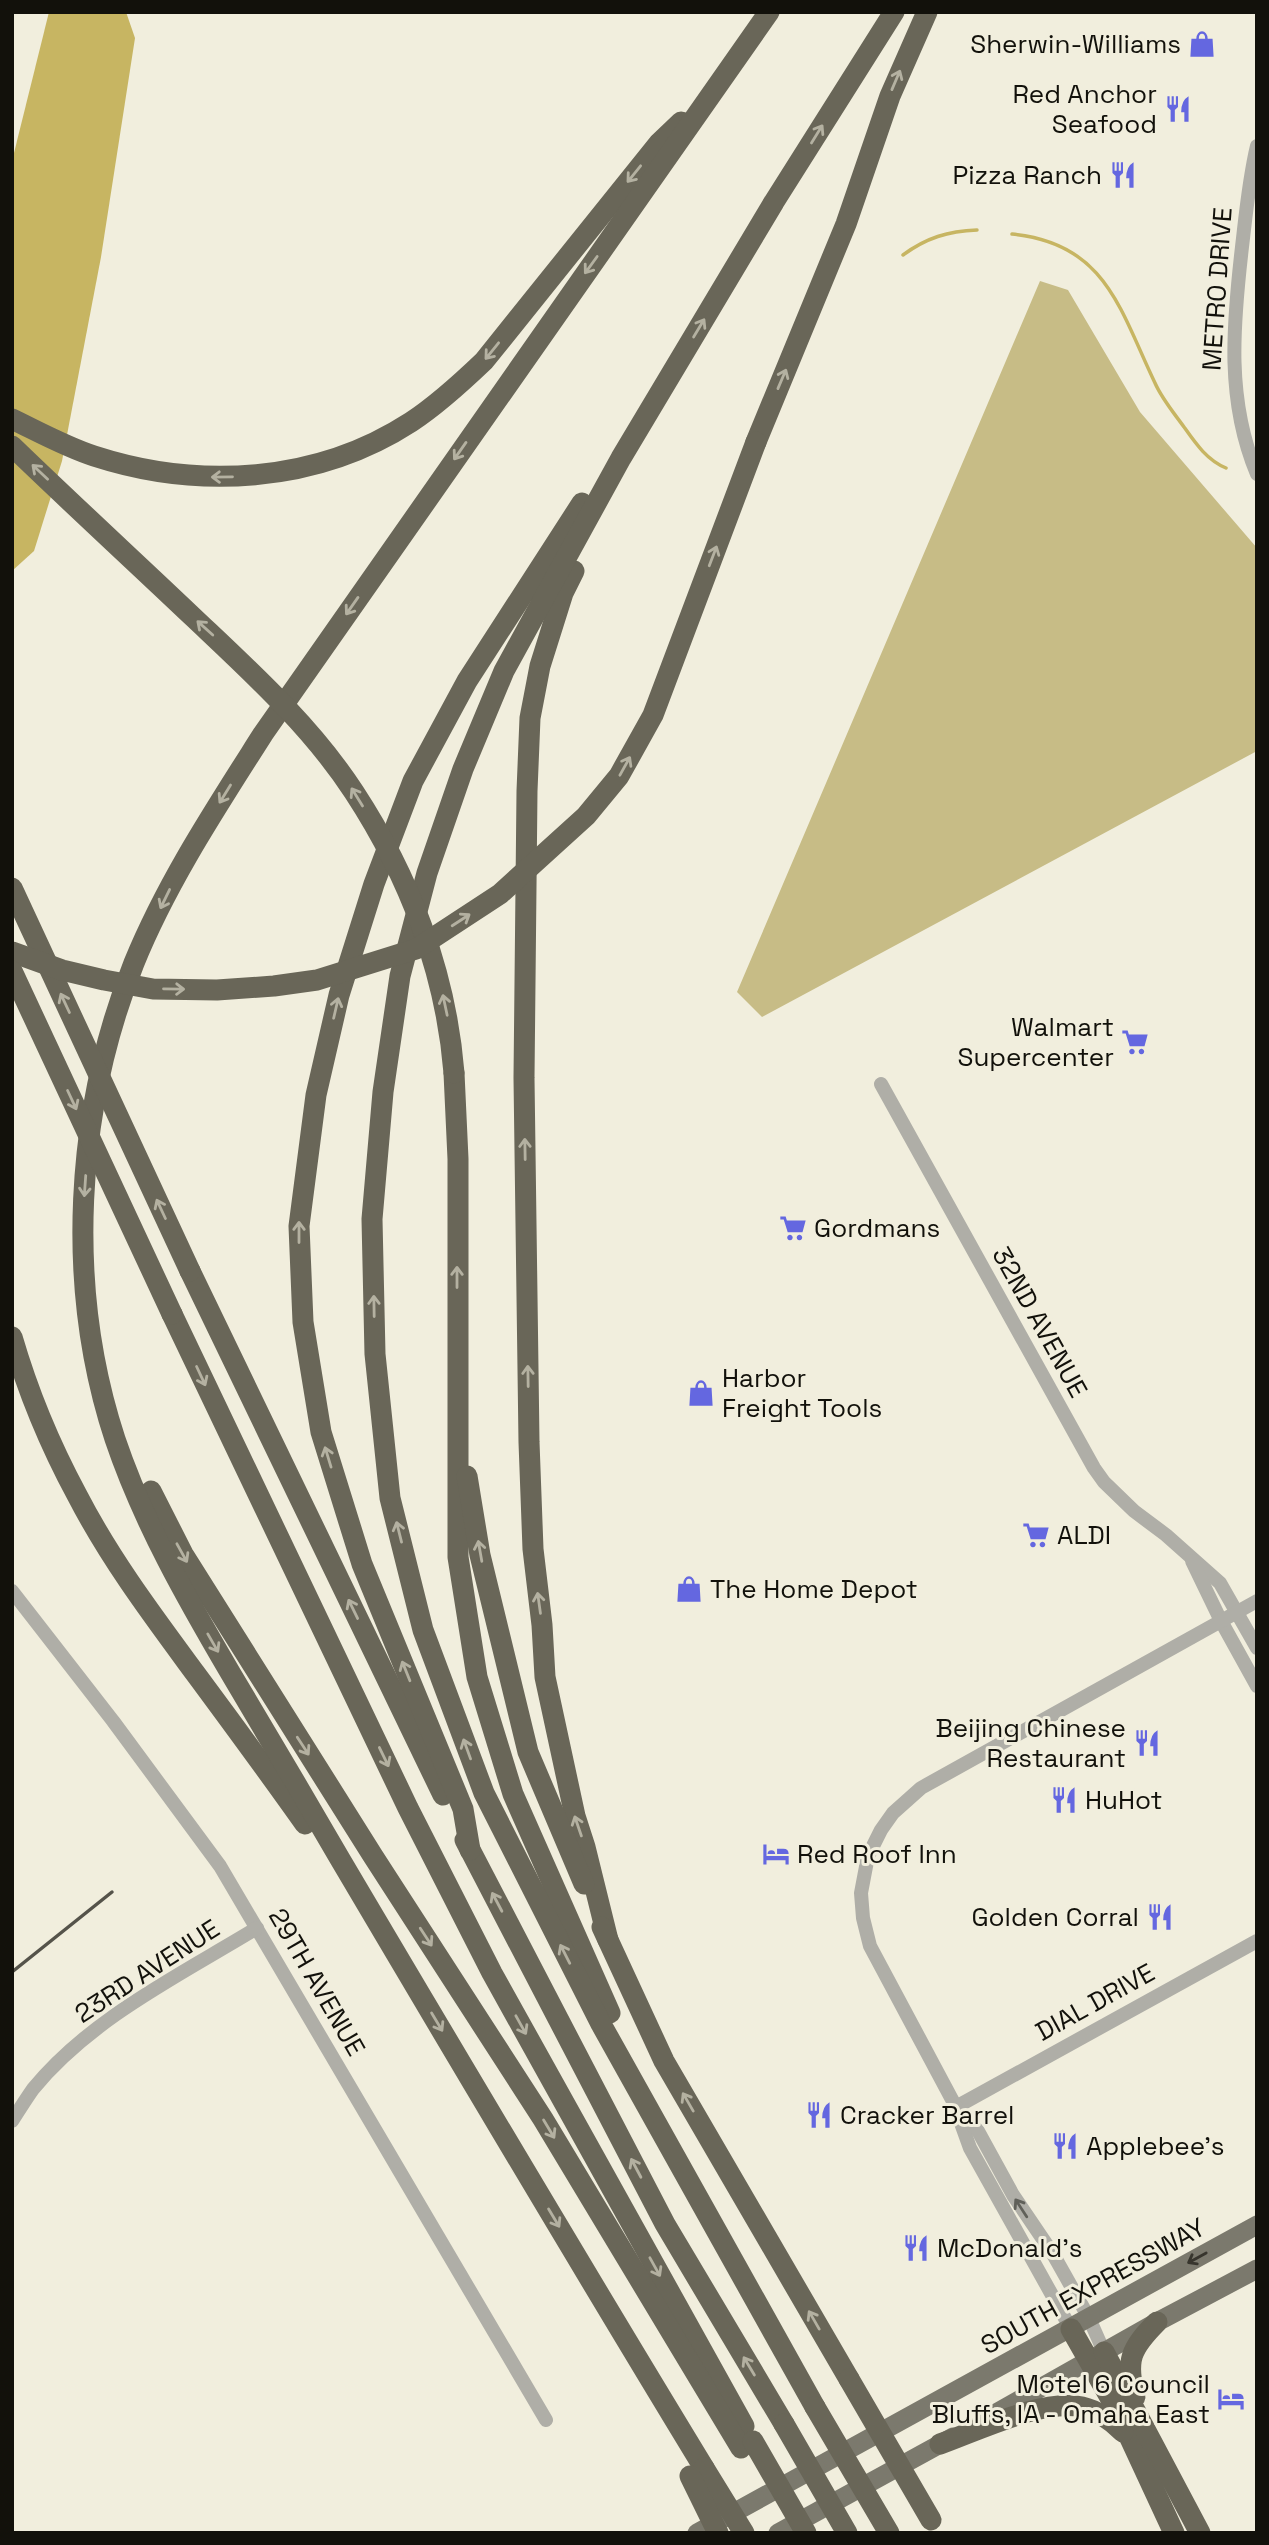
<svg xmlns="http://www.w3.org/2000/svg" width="1269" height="2545" font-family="'Space Grotesk',sans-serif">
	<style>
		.green { fill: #c7bc86 }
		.water { fill: #c7b562 }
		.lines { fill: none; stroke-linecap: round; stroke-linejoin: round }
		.stream { stroke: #c7b562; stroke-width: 3.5 }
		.minor { stroke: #afaea7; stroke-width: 14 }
		.major { stroke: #7b796d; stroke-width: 19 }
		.highway { stroke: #696658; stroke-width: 21 }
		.rail { stroke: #55534a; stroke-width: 3.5 }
		.highway-bridge { stroke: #696658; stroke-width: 21 }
		.oneway { stroke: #b4b1a1 }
		.oneway2 { stroke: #606059 }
		.oneway3 { stroke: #37352d }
		.labels { text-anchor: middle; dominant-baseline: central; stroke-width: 6; stroke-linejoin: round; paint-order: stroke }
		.poi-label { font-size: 26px; fill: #12110b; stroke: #f1eedd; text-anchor: start }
		.street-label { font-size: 26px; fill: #12110b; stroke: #f1eedd }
	</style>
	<rect width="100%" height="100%" fill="#f1eedd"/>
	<!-- green -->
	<polygon class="green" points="1040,281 1068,290 1140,412 1257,548 1257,751 762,1017 737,992"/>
	<!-- water -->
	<polygon class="water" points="49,12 126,12 135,38 101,257 62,461 34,551 12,571 12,161"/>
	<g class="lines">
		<!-- stream -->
		<g class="stream">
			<path d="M1012,234C1106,243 1120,310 1155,383C1162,399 1174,413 1184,427C1196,444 1207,460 1226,468"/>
			<path d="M903,255C926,238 948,231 977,230"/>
		</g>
		<!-- minor -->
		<g class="minor">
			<path d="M1257,146C1249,179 1246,213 1242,247C1233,325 1226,400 1257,474"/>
			<polyline points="881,1084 1094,1468 1104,1482 1134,1511 1166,1535 1220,1583 1257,1648"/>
			<polyline points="1192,1561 1221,1621 1257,1686"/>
			<polyline points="12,1591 113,1721 220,1866 546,2420"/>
			<polyline points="956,2107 1257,1941"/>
			<polyline points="957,2112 970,2148 1071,2329"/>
			<path d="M12,2121C19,2110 26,2099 33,2089C91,2018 180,1975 257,1928"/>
			<polyline points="1104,2352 1089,2318 1053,2254 1013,2195 978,2131 956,2107 870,1946 863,1918 861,1893 868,1856 881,1830 893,1813 921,1788 1257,1601"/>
		</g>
		<!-- major -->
		<g class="major">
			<polyline points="982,2421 1157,2322 1257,2269"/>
			<polyline points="697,2533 1257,2225"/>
			<polyline points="778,2533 953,2437"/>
		</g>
		<!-- highway -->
		<g class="highway">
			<path d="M12,419C39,432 66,447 94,456C199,490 317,483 411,422C437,405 461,383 484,361L659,143L681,122"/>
			<polyline points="756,442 846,224 890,96 927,12"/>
			<polyline points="574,571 563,593 540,666 530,718 527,791 524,1078 529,1442 533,1549 542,1625 545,1677 575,1816 585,1847 608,1940"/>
			<polyline points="454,1073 458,1159 458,1557 477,1677 513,1794 610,2013"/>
			<polyline points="190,1271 443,1795"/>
			<polyline points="172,1314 408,1808 492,1973 744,2426"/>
			<path d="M12,1337C28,1392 50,1445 77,1495C110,1559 153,1616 195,1673C232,1723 269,1773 305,1824"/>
			<polyline points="467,1476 480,1555 528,1752 584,1884"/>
			<polyline points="151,1491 183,1554 373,1856 543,2119 741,2448"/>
			<polyline points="465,1840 665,2224 784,2424"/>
			<polyline points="470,1850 463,1809 362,1564 321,1432 303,1322 299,1226 316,1095 339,995 374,884 413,781 467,681 582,503"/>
			<polyline points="602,1927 664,2061 849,2379"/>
			<polyline points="1071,2329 1116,2408 1174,2533"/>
			<polyline points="1104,2352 1200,2533"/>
			<path d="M1135,2397C1125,2360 1131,2348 1157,2322"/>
			<polyline points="815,2407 601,2024 484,1793 423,1630 390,1498 375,1354 372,1219 383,1092 400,976 427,873 463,769 504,671 621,458 774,202 894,12"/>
			<path d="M940,2444C977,2431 1044,2398 1082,2407C1099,2411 1111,2420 1123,2432"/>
			<path d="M704,2468C581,2266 460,2062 340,1859C304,1797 268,1736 231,1674C187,1599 143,1522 115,1439C65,1287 75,1111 134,963C167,882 216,808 263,734L769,12"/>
		</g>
		<!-- rail -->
		<polyline class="rail" points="12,1972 112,1892"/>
		<!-- highway-bridge -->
		<g class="highway-bridge">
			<path d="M12,446C72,504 133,560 193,617C250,671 311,726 354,792C409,876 446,972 454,1073"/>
			<polyline points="12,888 190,1271"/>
			<polyline points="12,952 62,970 104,980 153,989 217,990 274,986 317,980 416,949 500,894 586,816 619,776 653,715 756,442"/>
			<polyline points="12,971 172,1314"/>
			<polyline points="849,2379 931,2520"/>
			<polyline points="815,2407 889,2533"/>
			<polyline points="784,2424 847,2533"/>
			<polyline points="753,2441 806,2533"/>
			<polyline points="704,2468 744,2533"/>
			<polyline points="690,2476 718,2533"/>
		</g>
	</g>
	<!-- one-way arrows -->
	<defs><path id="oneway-shaft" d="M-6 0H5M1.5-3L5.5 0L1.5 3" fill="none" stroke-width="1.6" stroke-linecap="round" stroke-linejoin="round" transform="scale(1.75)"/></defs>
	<g class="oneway">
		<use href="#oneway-shaft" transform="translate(896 80) rotate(-67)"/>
		<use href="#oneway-shaft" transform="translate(817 134) rotate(-58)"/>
		<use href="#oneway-shaft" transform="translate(634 174) rotate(129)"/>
		<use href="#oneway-shaft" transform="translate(591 265) rotate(126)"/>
		<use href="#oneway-shaft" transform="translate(699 328) rotate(-59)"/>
		<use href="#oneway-shaft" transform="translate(492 351) rotate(129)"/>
		<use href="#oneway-shaft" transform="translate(782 379) rotate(-67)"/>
		<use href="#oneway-shaft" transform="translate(460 451) rotate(125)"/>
		<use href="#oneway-shaft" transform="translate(40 472) rotate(-137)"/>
		<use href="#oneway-shaft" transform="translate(222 477) rotate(179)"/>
		<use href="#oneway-shaft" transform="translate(713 556) rotate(-69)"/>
		<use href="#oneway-shaft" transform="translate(352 606) rotate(125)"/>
		<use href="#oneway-shaft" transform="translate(205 628) rotate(-138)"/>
		<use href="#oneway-shaft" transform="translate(625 766) rotate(-61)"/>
		<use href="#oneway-shaft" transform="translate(225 794) rotate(122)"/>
		<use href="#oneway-shaft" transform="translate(357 797) rotate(-122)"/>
		<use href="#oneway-shaft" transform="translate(165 899) rotate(116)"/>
		<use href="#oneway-shaft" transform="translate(461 920) rotate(-33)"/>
		<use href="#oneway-shaft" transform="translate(174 989) rotate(1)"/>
		<use href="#oneway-shaft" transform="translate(65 1003) rotate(-115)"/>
		<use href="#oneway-shaft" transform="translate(445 1005) rotate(-102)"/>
		<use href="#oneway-shaft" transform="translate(336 1008) rotate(-77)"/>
		<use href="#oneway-shaft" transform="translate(72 1100) rotate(65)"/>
		<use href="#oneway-shaft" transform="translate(525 1149) rotate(-91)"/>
		<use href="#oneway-shaft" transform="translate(85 1186) rotate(94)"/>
		<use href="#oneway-shaft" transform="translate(161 1209) rotate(-115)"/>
		<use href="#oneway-shaft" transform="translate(299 1232) rotate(-90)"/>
		<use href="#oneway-shaft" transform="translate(457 1277) rotate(-90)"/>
		<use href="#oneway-shaft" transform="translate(374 1306) rotate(-91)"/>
		<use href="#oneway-shaft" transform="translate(201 1376) rotate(65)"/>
		<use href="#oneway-shaft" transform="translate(528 1376) rotate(-91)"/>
		<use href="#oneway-shaft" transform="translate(328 1457) rotate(-107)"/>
		<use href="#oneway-shaft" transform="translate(399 1532) rotate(-104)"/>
		<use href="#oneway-shaft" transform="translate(480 1551) rotate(-100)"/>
		<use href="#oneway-shaft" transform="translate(182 1553) rotate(61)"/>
		<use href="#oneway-shaft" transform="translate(539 1603) rotate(-98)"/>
		<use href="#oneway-shaft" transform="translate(353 1609) rotate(-116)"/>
		<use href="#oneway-shaft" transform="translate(213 1643) rotate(60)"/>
		<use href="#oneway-shaft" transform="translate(406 1671) rotate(-112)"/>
		<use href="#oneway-shaft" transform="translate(303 1746) rotate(57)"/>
		<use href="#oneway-shaft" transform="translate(467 1749) rotate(-110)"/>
		<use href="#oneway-shaft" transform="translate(384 1757) rotate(64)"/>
		<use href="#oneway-shaft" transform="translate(578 1826) rotate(-109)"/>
		<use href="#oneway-shaft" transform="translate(497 1902) rotate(-118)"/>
		<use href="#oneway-shaft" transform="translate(426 1937) rotate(57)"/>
		<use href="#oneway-shaft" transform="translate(565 1954) rotate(-117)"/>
		<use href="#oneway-shaft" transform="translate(437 2022) rotate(59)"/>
		<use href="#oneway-shaft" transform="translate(521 2025) rotate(61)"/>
		<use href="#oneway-shaft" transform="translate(688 2102) rotate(-120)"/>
		<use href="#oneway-shaft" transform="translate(549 2129) rotate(59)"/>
		<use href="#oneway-shaft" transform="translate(636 2168) rotate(-118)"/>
		<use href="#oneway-shaft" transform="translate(554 2218) rotate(59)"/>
		<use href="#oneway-shaft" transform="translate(655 2267) rotate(61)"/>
		<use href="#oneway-shaft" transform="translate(814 2320) rotate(-120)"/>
		<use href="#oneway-shaft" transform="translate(749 2366) rotate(-121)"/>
	</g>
	<use class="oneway2" href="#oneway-shaft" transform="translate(1021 2208) rotate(-123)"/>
	<use class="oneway3" href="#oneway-shaft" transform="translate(1197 2258) rotate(151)"/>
	<!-- icons -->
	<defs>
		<symbol id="shop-bare" viewBox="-9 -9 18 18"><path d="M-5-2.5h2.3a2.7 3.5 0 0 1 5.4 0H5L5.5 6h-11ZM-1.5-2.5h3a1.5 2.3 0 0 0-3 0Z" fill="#6467e0" stroke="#f1eedd" stroke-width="2.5" paint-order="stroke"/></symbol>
		<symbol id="restaurant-bare" viewBox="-9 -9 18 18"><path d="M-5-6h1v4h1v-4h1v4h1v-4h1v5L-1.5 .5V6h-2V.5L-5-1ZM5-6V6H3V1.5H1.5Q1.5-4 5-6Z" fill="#6467e0" stroke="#f1eedd" stroke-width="2.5" paint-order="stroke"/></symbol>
		<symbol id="supermarket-bare" viewBox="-9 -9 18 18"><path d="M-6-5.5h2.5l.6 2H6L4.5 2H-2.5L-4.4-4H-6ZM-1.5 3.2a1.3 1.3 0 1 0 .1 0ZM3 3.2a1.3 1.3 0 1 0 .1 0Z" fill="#6467e0" stroke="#f1eedd" stroke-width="2.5" paint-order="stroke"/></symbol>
		<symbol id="hotel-bare" viewBox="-9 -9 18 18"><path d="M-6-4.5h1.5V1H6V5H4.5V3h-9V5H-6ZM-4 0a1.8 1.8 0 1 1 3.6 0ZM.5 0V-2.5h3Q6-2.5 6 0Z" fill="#6467e0" stroke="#f1eedd" stroke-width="2.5" paint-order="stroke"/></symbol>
	</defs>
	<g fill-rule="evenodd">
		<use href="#shop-bare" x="1183" y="25" width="38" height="38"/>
		<use href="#restaurant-bare" x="1159" y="90" width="38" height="38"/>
		<use href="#restaurant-bare" x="1104" y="156" width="38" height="38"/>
		<use href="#supermarket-bare" x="1116" y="1023" width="38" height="38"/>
		<use href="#supermarket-bare" x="774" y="1209" width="38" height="38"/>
		<use href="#shop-bare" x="682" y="1374" width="38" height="38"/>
		<use href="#supermarket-bare" x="1017" y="1516" width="38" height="38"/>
		<use href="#shop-bare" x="670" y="1570" width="38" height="38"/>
		<use href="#restaurant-bare" x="1128" y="1724" width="38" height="38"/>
		<use href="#restaurant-bare" x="1045" y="1781" width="38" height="38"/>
		<use href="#hotel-bare" x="757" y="1835" width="38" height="38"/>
		<use href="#restaurant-bare" x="1141" y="1898" width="38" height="38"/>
		<use href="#restaurant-bare" x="800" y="2096" width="38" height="38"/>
		<use href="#restaurant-bare" x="1046" y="2127" width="38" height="38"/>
		<use href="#restaurant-bare" x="897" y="2229" width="38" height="38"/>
		<use href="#hotel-bare" x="1212" y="2380" width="38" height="38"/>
	</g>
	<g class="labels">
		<!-- poi labels -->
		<g class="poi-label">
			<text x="1181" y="44" text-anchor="end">Sherwin-Williams</text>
			<text x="1157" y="94" text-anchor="end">Red Anchor<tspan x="1157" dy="30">Seafood</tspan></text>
			<text x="1102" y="175" text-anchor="end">Pizza Ranch</text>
			<text x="1114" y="1027" text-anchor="end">Walmart<tspan x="1114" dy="30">Supercenter</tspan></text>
			<text x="814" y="1228">Gordmans</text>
			<text x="722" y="1378">Harbor<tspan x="722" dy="30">Freight Tools</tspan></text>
			<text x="1057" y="1535">ALDI</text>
			<text x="710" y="1589">The Home Depot</text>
			<text x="1126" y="1728" text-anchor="end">Beijing Chinese<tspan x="1126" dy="30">Restaurant</tspan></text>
			<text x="1085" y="1800">HuHot</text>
			<text x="797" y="1854">Red Roof Inn</text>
			<text x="1139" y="1917" text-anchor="end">Golden Corral</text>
			<text x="840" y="2115">Cracker Barrel</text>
			<text x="1086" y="2146">Applebee's</text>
			<text x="937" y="2248">McDonald's</text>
			<text x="1210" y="2384" text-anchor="end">Motel 6 Council<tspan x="1210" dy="30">Bluffs, IA - Omaha East</tspan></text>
		</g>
		<!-- street labels -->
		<g class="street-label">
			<text transform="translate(1217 289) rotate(-86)">METRO DRIVE</text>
			<text transform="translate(1040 1322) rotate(61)">32ND AVENUE</text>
			<text transform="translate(147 1971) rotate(-33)">23RD AVENUE</text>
			<text transform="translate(317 1982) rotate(60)">29TH AVENUE</text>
			<text transform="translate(1095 2002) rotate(-29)">DIAL DRIVE</text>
			<text transform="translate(1093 2286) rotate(-29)">SOUTH EXPRESSWAY</text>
		</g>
	</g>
	<!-- border -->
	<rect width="1269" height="2545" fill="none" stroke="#12110b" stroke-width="28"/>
</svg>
